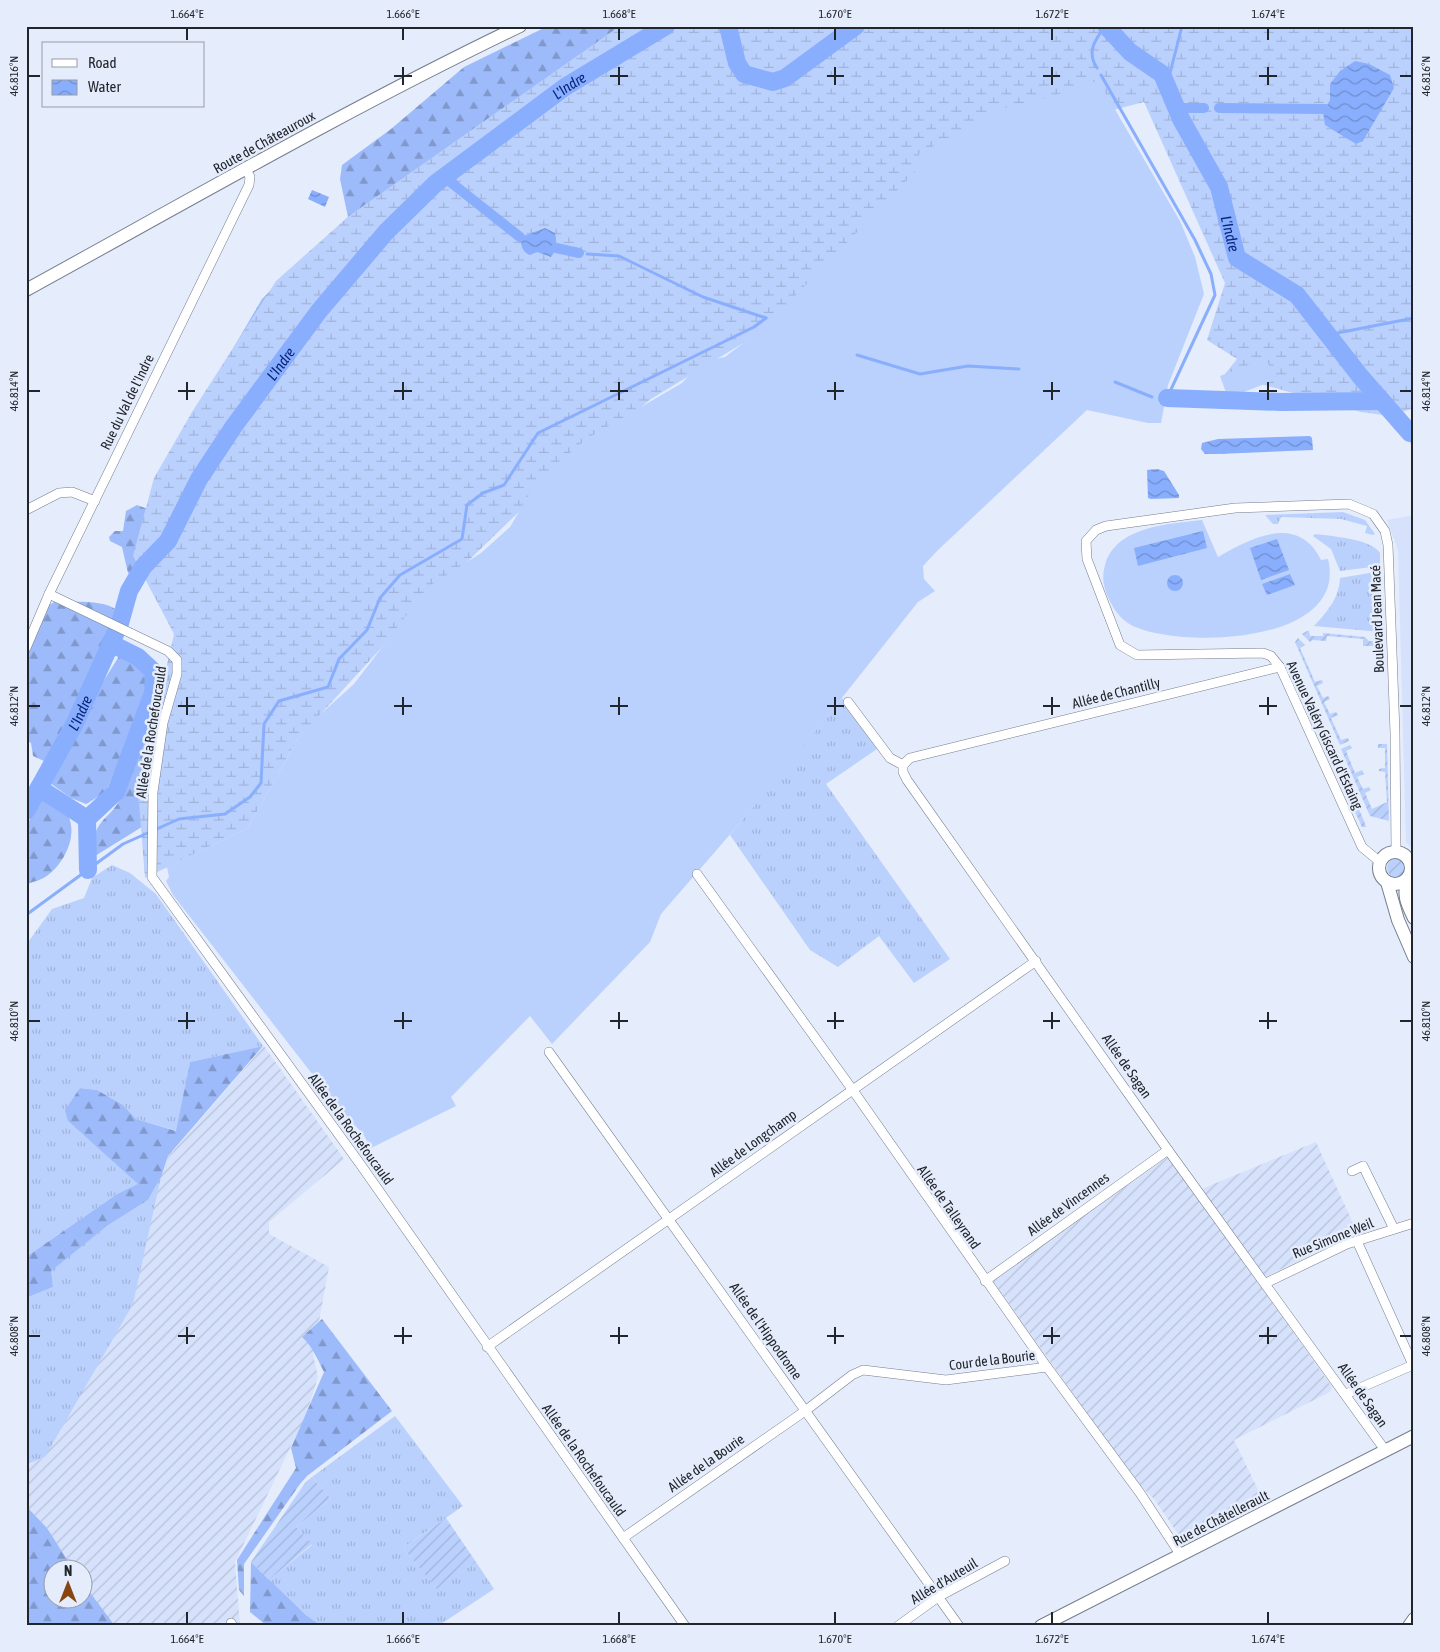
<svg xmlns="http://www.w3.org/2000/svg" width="1440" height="1652" font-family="'Asap Condensed',sans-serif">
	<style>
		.built { fill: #d6e2fc }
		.industrial { fill: url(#industrial-furrows) }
		.grass { fill: url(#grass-tufts) }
		.forest { fill: url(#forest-firs) }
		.wetland { fill: url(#wetland-marsh) }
		.garden { fill: url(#garden-furrows) }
		.pitch { fill: #bbd1fd }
		.water { fill: url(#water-waves) }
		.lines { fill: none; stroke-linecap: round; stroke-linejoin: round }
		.stream { stroke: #89aefd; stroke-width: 3 }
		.canal { stroke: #89aefd; stroke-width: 10 }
		.river { stroke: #89aefd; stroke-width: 18 }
		.street-casing { stroke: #757d8e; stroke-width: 10 }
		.secondary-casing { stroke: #757d8e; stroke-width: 14 }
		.street { stroke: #fff; stroke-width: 9 }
		.secondary { stroke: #fff; stroke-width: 12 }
		.ticks { fill: none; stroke: #21252c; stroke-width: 2 }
		.labels { text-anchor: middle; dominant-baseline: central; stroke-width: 5; stroke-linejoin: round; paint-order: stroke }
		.street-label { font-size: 14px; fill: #21252c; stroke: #e5ecfb }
		.water-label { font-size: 15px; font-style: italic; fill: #09267d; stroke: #e5ecfb }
		.neatline { fill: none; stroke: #21252c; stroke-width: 2 }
		.ticks-label { font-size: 12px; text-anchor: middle; fill: #21252c }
	</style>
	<defs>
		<pattern id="industrial-furrows" width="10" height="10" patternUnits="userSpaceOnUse" patternTransform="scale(1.25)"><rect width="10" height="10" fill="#d6e2fc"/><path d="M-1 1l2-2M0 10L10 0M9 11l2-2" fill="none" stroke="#b7c2d8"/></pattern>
		<pattern id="grass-tufts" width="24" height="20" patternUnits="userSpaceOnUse" patternTransform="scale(1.25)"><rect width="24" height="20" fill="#bbd1fd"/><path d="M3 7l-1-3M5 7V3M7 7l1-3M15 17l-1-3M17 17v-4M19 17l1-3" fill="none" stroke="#a0b3d9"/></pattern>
		<pattern id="forest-firs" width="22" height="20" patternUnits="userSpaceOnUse" patternTransform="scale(1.25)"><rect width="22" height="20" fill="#9dbbfa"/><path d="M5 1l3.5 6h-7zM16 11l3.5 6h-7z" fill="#8098cb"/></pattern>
		<pattern id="wetland-marsh" width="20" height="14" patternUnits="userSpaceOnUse" patternTransform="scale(1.25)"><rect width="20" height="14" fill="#bbd1fd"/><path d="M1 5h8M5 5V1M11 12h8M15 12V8" fill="none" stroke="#a0b3d9"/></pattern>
		<pattern id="garden-furrows" width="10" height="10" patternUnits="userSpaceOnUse" patternTransform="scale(1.25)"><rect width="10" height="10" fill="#bbd1fd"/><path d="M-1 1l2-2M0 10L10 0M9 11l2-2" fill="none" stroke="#a0b3d9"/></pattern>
		<pattern id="water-waves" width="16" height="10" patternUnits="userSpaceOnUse" patternTransform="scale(1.25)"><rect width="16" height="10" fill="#89aefd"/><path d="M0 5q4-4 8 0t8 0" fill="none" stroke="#708dcd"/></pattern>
	</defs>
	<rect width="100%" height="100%" fill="#e5ecfb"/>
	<!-- built -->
	<polygon class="built" points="1414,515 1414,851 1406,842 1398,550 1387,520"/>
	<!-- industrial -->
	<g class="industrial">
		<polygon points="264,1046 344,1159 269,1222 269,1234 329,1267 313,1354 318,1377 306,1415 235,1562 240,1626 114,1626 83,1585 82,1570 72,1569 47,1528 26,1506 26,1466 45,1457 168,1157"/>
		<polygon points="1316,1142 1357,1232 1257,1281 1332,1387 1330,1392 1234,1440 1263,1500 1183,1541 1154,1499 1133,1478 993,1281 1169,1156 1194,1192"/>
	</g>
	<!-- grass -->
	<g class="grass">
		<polygon points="1343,512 1365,520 1375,534 1373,535 1365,533 1367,526 1341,519 1281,517 1278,524 1273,524 1265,515"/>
		<path d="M1315,534C1331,536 1372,539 1380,553V566L1340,571L1331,549L1313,536Z"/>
		<path d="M1381,571V632L1314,626C1328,611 1339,598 1340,578Z"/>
		<polygon points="842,698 877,749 826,784 950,959 914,983 879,936 838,967 810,950 730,835"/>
		<polygon points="112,865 130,873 156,894 263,1046 190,1062 177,1131 136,1119 123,1105 97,1090 80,1088 68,1121 139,1184 117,1194 26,1257 26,945 52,909 84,898 92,878"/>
		<polygon points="161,1177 133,1304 45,1457 26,1465 26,1341 30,1340 26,1321 26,1298 53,1287 50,1271 107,1226 148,1200"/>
		<polygon points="395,1416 463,1506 403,1548 437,1588 476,1562 494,1589 438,1626 322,1626 306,1615 269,1580 312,1545 296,1527 331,1499 312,1477"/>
	</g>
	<!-- forest -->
	<g class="forest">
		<polygon points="548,26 700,26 149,550 136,574 128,573 122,547 110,541 109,537 115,531 123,531 126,511 137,505 148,509 211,386 262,299 348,217 340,179 342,165 391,129 464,67"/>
		<path d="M56,601C76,603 108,598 121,614L96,668L50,758L44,761L33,756L31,743L26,740V657L49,605Z"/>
		<polygon points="121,653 148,675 148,688 106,792 86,804 71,798 50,783 101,685"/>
		<path d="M147,736L148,767L145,825L95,856C89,821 109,821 121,798C131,778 135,756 147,736Z"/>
		<path d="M42,796C48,799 57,803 62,807C82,827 67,861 48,875C42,880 33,882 26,884V827Z"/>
		<polygon points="263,1046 168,1156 161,1177 148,1200 107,1226 51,1271 53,1287 26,1298 26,1257 117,1194 138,1184 68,1121 65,1110 80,1088 97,1090 123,1105 136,1119 176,1131 190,1062"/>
		<path d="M322,1319L392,1411L307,1476L300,1484L244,1564V1596L239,1590L237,1560L296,1468L291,1448L324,1372C318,1360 312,1346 302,1337Z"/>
		<polygon points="26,1506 47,1528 73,1569 52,1570 52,1600 82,1600 83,1583 115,1626 26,1626"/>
		<polygon points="251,1562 306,1615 322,1626 267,1626 250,1612"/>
	</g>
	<!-- wetland -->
	<polygon class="wetland" points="620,26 1414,26 1414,408 1390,416 1361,412 1225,374 1237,359 1207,340 1225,283 1144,102 963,149 768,328 651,399 550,482 405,622 297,740 248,828 145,878 138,791 174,634 133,556 154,478 192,412 276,281 349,216"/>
	<!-- garden -->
	<g class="garden">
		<polygon points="1307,631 1309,631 1310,636 1323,636 1323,633 1365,637 1369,641 1379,642 1379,638 1383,638 1382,642 1378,646 1363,646 1363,639 1327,636 1326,641 1313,640 1310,642 1302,634"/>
		<polygon points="1298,638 1305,645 1300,648 1315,682 1322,680 1323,683 1317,686 1323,698 1328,696 1330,699 1324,702 1330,714 1336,712 1338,715 1331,718 1341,740 1348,738 1349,741 1340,745 1295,642"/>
		<polygon points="1313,702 1364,821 1366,827 1362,827 1306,705"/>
		<polygon points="1378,744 1387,744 1389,821 1370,816 1341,749 1350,745 1352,748 1346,751 1355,773 1362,770 1364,774 1357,777 1363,789 1369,787 1371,790 1365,793 1372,809 1387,802 1385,772 1379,771 1379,769 1385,768 1385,748 1378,748"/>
		<circle cx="1396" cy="868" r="9"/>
		<polygon points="312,1477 331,1499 296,1527 312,1544 269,1580 251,1562 305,1483"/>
		<polygon points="446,1518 476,1562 437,1589 403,1548"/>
	</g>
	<!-- pitch -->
	<g class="pitch">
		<polygon points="1085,82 1099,82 1180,221 1195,257 1204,294 1168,385 1161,423 1148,423 1087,410 937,551 923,566 924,579 935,591 918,602 772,786 661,914 650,942 552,1044 530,1016 451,1097 456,1106 371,1148 363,1134 337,1106 173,895 166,881 169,877 167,867 248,828 297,740 314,720 354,684 428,587 481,553 510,527 539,478 588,438 682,383 702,362 725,357 767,325 918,169 919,154 1001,109 1057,95"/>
		<polygon points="1266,358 1275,380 1228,398 1220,376"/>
		<path d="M1202,520L1218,557C1250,538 1298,513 1321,560L1328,559C1349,644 1182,649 1133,626C1119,619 1113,608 1107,595C1103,585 1102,576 1105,565C1116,526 1169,524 1202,520Z"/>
	</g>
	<!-- water -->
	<g class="water">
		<polygon points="1355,61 1369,64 1390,75 1394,88 1363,141 1356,144 1325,125 1323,112 1330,100 1330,84 1340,71"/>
		<polygon points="312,190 329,197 325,207 308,199"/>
		<path d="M545,228L555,233C557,241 557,250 551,257L537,252L530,255C521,251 521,245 521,237Z"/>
		<polygon points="1310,436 1312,438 1313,450 1217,454 1205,454 1201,449 1202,443 1218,439"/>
		<polygon points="1157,469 1164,471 1179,495 1179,498 1151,499 1148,498 1147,470"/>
		<polygon points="1203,531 1207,548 1138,566 1134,548"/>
		<polygon points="1277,539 1289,570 1261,580 1250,548"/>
		<polygon points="1290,574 1295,585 1267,595 1262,584"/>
		<circle cx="1175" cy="583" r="8"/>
	</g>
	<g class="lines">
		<!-- stream -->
		<g class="stream">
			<path d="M1097,68C1086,52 1095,40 1105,26"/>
			<polyline points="1101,75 1195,240 1211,274 1215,295 1167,398"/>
			<polyline points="1167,85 1182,26"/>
			<polyline points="587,254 619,256 703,297 766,318"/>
			<polyline points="1327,335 1414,318"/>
			<polyline points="857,355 920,374 968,366 1019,369"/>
			<polyline points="1115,382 1152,397"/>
			<polyline points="26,915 123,844 179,819 225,814 250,797 261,783 264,724 279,701 328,687 339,659 367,630 380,598 400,575 462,539 467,505 483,493 504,485 538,433 754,327 766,318"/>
		</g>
		<!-- canal -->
		<g class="canal">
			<polyline points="1176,108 1204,108"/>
			<polyline points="1219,108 1325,109"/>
			<polyline points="444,177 520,237"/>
			<polyline points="556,248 579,253"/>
			<polyline points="1410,433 1414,439"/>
		</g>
		<!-- river -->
		<g class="river">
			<polyline points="728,26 737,63 744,74 773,82 785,78 856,26"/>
			<path id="s1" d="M1106,26L1130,52L1162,74L1181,119L1219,187L1237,258L1297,295L1360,376L1410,433H1414"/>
			<polyline points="1167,398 1281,402 1382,401"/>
			<polyline points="39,788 87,819"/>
			<path id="s2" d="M26,811L75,723L120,623L129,591L143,567L168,541L199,479L234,426L319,311L386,232L436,183L565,87L666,26"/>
			<polyline points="88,870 87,819 116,792 153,693 154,672 138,657 110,643"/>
		</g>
		<defs>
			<g id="street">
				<polyline points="26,510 59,493 72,492 95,501"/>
				<polyline points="49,594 168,651 177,660 177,674 163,723 153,792 152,877 358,1161 685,1626"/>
				<polyline points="26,648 49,594 249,185 250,177 246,169"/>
				<polyline points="848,702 890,758 903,765 903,772 907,780 1168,1150 1385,1450"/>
				<polyline points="903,765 910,758 1280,667"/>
				<polyline points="1380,862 1362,847 1280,667 1271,656 1263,653 1137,655 1120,645 1087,559 1086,541 1096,530 1106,526 1235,508 1349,504 1373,514 1385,531 1388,545 1395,733 1396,852"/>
				<polyline points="697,874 852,1089 1047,1367 1140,1493 1180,1554"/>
				<polyline points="549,1052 959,1626"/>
				<polyline points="1352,1171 1363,1166 1394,1229"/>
				<polyline points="985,1281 1168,1150"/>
				<polyline points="1266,1283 1347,1244 1414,1223"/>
				<polyline points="487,1347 1036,961"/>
				<polyline points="1346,1394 1413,1365 1357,1241"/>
				<polyline points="623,1538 805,1411 852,1375 863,1370 946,1380 1047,1367"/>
				<polyline points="231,1623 233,1626"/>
				<polyline points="898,1626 938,1597 1005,1561"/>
			</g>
			<g id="secondary">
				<path d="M26,290C190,200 351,107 520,26"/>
				<circle cx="1395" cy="868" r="16"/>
				<path d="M1409,876C1402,894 1406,902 1414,918"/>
				<polyline points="1387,882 1398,920 1414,957"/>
				<polyline points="1041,1626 1414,1436"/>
				<polyline points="1409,1626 1414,1619"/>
			</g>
		</defs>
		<!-- street casing -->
		<use href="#street" class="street-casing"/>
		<!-- secondary casing -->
		<use href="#secondary" class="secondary-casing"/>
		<!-- street -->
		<use href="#street" class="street"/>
		<!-- secondary -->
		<use href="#secondary" class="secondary"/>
	</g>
	<!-- ticks -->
	<path class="ticks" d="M187,28V40M403,28V40M619,28V40M835,28V40M1052,28V40M1268,28V40M403,67V85M619,67V85M835,67V85M1052,67V85M1268,67V85M28,76H40M394,76H412M610,76H628M827,76H844M1043,76H1060M1259,76H1277M1400,76H1412M187,382V400M403,382V400M619,382V400M835,382V400M1052,382V400M1268,382V400M28,391H40M178,391H195M394,391H412M610,391H628M827,391H844M1043,391H1060M1259,391H1277M1400,391H1412M187,697V715M403,697V715M619,697V715M835,697V715M1052,697V715M1268,697V715M28,706H40M178,706H195M394,706H412M610,706H628M827,706H844M1043,706H1060M1259,706H1277M1400,706H1412M187,1012V1029M403,1012V1029M619,1012V1029M835,1012V1029M1052,1012V1029M1268,1012V1029M28,1021H40M178,1021H195M394,1021H412M610,1021H628M827,1021H844M1043,1021H1060M1259,1021H1277M1400,1021H1412M187,1327V1344M403,1327V1344M619,1327V1344M835,1327V1344M1052,1327V1344M1268,1327V1344M28,1336H40M178,1336H195M394,1336H412M610,1336H628M827,1336H844M1043,1336H1060M1259,1336H1277M1400,1336H1412M187,1612V1624M403,1612V1624M619,1612V1624M835,1612V1624M1052,1612V1624M1268,1612V1624"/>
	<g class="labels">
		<!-- street labels -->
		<g class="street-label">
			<text transform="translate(264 142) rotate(-29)">Route de Châteauroux</text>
			<text transform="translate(127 402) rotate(-64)">Rue du Val de l'Indre</text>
			<text transform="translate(1377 619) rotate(-92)">Boulevard Jean Macé</text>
			<text transform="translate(1116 693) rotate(-14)">Allée de Chantilly</text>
			<text transform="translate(151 732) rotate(-81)">Allée de la Rochefoucauld</text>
			<text transform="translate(1325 735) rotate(65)">Avenue Valéry Giscard d'Estaing</text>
			<text transform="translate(1127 1066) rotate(55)">Allée de Sagan</text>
			<text transform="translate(351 1129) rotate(54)">Allée de la Rochefoucauld</text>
			<text transform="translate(753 1143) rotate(-36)">Allée de Longchamp</text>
			<text transform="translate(1068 1204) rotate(-36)">Allée de Vincennes</text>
			<text transform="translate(949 1207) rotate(55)">Allée de Talleyrand</text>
			<text transform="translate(1333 1238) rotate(-22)">Rue Simone Weil</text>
			<text transform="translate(766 1331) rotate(55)">Allée de l'Hippodrome</text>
			<text transform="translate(992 1360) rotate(-7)">Cour de la Bourie</text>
			<text transform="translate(1363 1395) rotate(55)">Allée de Sagan</text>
			<text transform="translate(584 1460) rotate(55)">Allée de la Rochefoucauld</text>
			<text transform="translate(706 1463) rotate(-35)">Allée de la Bourie</text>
			<text transform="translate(1221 1518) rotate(-27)">Rue de Châtellerault</text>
			<text transform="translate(944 1581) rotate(-31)">Allée d'Auteuil</text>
		</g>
		<!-- water labels -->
		<g class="water-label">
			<text stroke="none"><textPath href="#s2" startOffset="922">L'Indre</textPath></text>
			<text stroke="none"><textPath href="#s1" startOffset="249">L'Indre</textPath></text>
			<text stroke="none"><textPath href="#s2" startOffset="518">L'Indre</textPath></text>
			<text stroke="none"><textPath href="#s2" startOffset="112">L'Indre</textPath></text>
		</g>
	</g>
	<!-- border -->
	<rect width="1440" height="1652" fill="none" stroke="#e5ecfb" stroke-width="55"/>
	<!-- legend -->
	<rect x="42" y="42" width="162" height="65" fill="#e5ecfb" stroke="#979ca8"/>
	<rect x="52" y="59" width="25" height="8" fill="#ffffff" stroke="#979ca8"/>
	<text x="88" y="68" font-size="15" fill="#21252c">Road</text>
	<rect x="52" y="80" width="25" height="15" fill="url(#water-waves)" stroke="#979ca8"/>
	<text x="88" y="92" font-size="15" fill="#21252c">Water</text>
	<!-- north arrow -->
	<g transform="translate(68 1584)"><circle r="24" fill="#e5ecfb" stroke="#979ca8"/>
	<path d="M0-4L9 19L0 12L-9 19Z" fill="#874610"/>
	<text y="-8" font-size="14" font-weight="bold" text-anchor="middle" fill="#21252c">N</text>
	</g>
	<rect x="28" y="28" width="1384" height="1596" class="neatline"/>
	<g class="ticks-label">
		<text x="187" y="18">1.664°E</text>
		<text x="403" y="18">1.666°E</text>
		<text x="619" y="18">1.668°E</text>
		<text x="835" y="18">1.670°E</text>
		<text x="1052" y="18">1.672°E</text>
		<text x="1268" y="18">1.674°E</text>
		<text transform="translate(14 76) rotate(-90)" y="4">46.816°N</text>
		<text transform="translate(1426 76) rotate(-90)" y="4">46.816°N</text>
		<text transform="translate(14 391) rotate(-90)" y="4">46.814°N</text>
		<text transform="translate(1426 391) rotate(-90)" y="4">46.814°N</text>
		<text transform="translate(14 706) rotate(-90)" y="4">46.812°N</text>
		<text transform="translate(1426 706) rotate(-90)" y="4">46.812°N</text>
		<text transform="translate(14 1021) rotate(-90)" y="4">46.810°N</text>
		<text transform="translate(1426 1021) rotate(-90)" y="4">46.810°N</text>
		<text transform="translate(14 1336) rotate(-90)" y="4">46.808°N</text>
		<text transform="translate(1426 1336) rotate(-90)" y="4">46.808°N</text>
		<text x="187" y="1643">1.664°E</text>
		<text x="403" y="1643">1.666°E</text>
		<text x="619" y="1643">1.668°E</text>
		<text x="835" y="1643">1.670°E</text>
		<text x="1052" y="1643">1.672°E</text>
		<text x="1268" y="1643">1.674°E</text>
	</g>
</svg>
